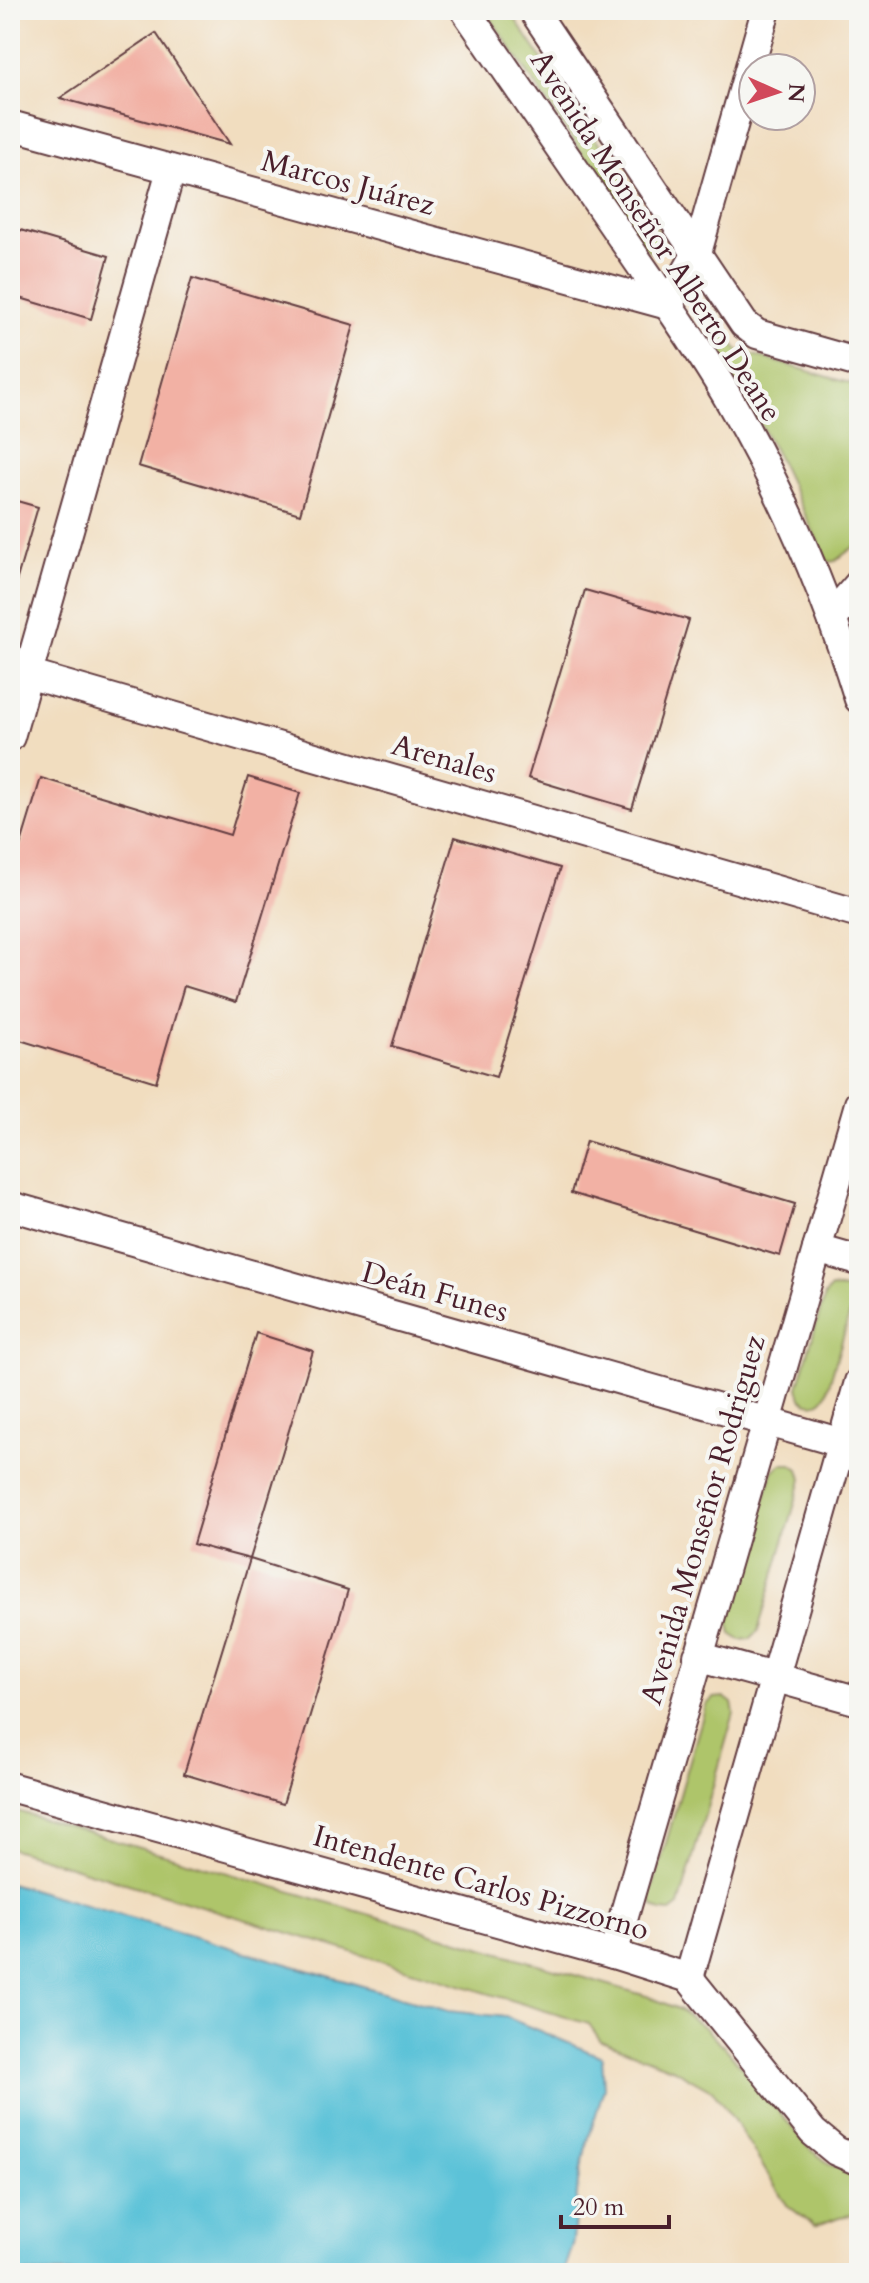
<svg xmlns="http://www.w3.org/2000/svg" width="869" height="2283" font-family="Cardo,serif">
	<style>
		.green { fill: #aec56a; stroke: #7c724a; stroke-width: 2 }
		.water { fill: #5bc2d8; stroke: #527082; stroke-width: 2 }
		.building { fill: #f2b1a4 }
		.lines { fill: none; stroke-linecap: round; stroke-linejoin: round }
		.minor-casing { stroke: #633c41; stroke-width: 32 }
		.minor { stroke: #fff; stroke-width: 28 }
		.labels { text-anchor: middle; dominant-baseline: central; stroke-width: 8; stroke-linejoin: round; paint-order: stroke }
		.street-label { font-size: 30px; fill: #4a1f2b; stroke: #f6f6f2 }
	</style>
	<rect width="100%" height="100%" fill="#f6f6f2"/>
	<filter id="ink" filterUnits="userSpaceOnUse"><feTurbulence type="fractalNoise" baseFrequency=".0125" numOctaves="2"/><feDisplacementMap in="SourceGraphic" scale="16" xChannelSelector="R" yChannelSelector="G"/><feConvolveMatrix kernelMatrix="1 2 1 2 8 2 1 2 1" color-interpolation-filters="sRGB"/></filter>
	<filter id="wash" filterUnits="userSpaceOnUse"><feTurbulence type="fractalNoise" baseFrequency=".006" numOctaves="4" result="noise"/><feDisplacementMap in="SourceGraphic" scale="32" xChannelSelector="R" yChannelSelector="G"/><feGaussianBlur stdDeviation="1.8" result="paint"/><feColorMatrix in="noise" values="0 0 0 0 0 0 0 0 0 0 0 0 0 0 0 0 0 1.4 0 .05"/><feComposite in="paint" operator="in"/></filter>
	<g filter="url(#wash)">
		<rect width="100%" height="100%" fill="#f1ddbf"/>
		<!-- green -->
		<g class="green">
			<polygon points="485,10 509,10 663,239 664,246 659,252 653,253 647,250"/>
			<polygon points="717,319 737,350 859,386 859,543 835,561 829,562 826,559 774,449 715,346"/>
			<path d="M831,1288L847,1290L852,1297L853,1303L826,1395C820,1406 809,1406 801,1398L798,1387L825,1295Z"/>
			<polygon points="781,1464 791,1464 799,1469 802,1479 758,1631 750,1639 740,1640 731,1634 729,1623 773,1471"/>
			<polygon points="724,1697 732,1703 734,1713 679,1906 671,1912 661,1911 653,1906 650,1898 706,1705 714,1698"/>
			<polygon points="10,1809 650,1997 680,2010 700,2024 724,2046 811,2150 831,2165 859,2175 859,2214 839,2217 815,2226 787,2205 732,2117 713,2091 674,2069 601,2041 589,2024 10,1848"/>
		</g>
		<!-- water -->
		<polygon class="water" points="10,1883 448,2011 506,2017 602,2057 604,2088 586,2147 578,2182 573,2241 563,2273 10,2273"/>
		<g id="blocks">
			<!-- building -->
			<g class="building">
				<polygon points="156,33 230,144 60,98"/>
				<polygon points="10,227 109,256 91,319 10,295"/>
				<polygon points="192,278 354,325 300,514 138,466"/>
				<polygon points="10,499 38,507 11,599 10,599"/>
				<polygon points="585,590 689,620 632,809 528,778"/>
				<polygon points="248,777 300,793 236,1002 184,986 156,1082 10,1037 10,880 41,778 230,835"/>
				<polygon points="455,837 560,868 496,1077 392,1046"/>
				<polygon points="586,1141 795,1204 780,1256 571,1193"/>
				<polygon points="256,1333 313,1351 250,1559 193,1544"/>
				<polygon points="250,1559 348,1590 283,1804 184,1774"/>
			</g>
		</g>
	</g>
	<g filter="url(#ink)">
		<use href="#blocks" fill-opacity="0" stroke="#633c41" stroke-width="2"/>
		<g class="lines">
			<defs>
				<g id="minor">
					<path d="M465,10C518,87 571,164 624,241C660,294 699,347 731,403C785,497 827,595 859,699"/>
					<polyline points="533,10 744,324 757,334 859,363"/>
					<polyline points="10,125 668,305 697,253 766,10"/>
					<polyline points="833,621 846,599 859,584"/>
					<polyline points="10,669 859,914"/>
					<polyline points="10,737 171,170"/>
					<polyline points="10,1206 842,1443"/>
					<polyline points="817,1249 859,1261"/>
					<polyline points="698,1656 859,1701"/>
					<polyline points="10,1787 613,1954 689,1978 813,2132 836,2151 859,2161"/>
					<polyline points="613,1954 859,1104"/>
					<polyline points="689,1978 859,1382"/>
				</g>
			</defs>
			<!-- minor casing -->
			<use href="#minor" class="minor-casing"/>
			<!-- minor -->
			<use href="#minor" class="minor"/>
		</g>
	</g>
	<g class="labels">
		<!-- street labels -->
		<g class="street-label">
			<text transform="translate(348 183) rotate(15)">Marcos Juárez</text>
			<text transform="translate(656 236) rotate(57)">Avenida Monseñor Alberto Deane</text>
			<text transform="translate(444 759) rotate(16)">Arenales</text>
			<text transform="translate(435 1292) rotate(16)">Deán Funes</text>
			<text transform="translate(703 1520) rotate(-74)">Avenida Monseñor Rodriguez</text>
			<text transform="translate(481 1883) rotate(16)">Intendente Carlos Pizzorno</text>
		</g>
	</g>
	<!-- margin -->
	<rect width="869" height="2283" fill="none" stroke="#f6f6f2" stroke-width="40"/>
	<!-- north arrow -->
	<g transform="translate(777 92) rotate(93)"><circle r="38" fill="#f6f6f2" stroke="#b1a0a2" stroke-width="2"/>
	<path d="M0-6L14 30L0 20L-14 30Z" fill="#d1495b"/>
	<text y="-12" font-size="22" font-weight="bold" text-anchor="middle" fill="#4a1f2b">N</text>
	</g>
	<!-- scale -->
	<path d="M561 2215v12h108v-12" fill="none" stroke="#4a1f2b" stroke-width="4"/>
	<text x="573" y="2215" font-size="24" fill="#4a1f2b" stroke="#f6f6f2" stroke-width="6" paint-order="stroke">20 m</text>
</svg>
